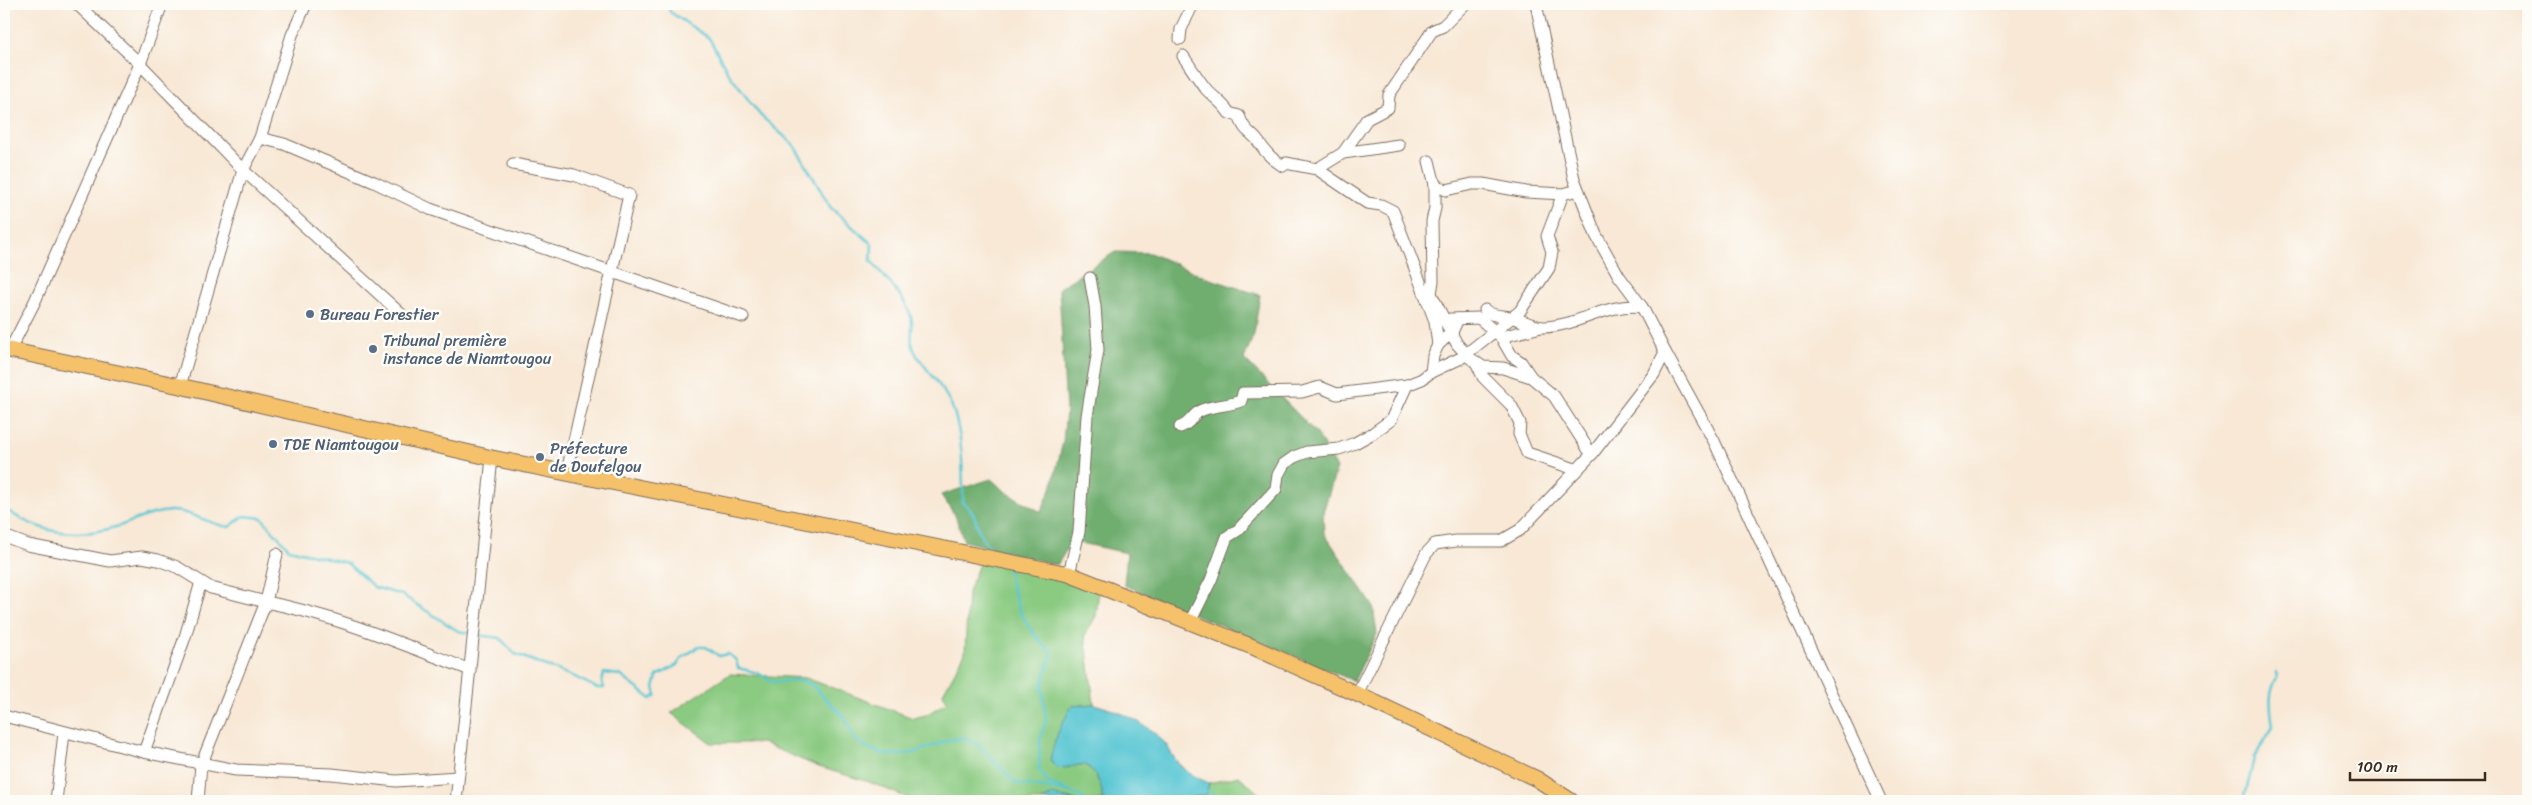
<svg xmlns="http://www.w3.org/2000/svg" width="2532" height="805" font-family="Sriracha,sans-serif">
	<style>
		.green { fill: #8aca81; stroke: #627a50 }
		.forest { fill: #6fae6f; stroke: #556c46 }
		.water { fill: #5bc7d4; stroke: #4b7879 }
		.lines { fill: none; stroke-linecap: round; stroke-linejoin: round }
		.stream { stroke: #5bc7d4; stroke-width: 2.5 }
		.minor-casing { stroke: #7d6c5e; stroke-width: 13 }
		.major-casing { stroke: #7d6c5e; stroke-width: 17 }
		.minor { stroke: #fff; stroke-width: 11 }
		.major { stroke: #f5c16b; stroke-width: 15 }
		.service-dot { fill: #5c6f8a; stroke: #fdfcf7; stroke-width: 2 }
		.labels { text-anchor: middle; dominant-baseline: central; stroke-width: 5; stroke-linejoin: round; paint-order: stroke }
		.service-label { font-size: 16px; fill: #4e5e75; stroke: #fdfcf7; text-anchor: start }
	</style>
	<rect width="100%" height="100%" fill="#fdfcf7"/>
	<filter id="ink" filterUnits="userSpaceOnUse"><feTurbulence type="fractalNoise" baseFrequency=".02" numOctaves="2"/><feDisplacementMap in="SourceGraphic" scale="10" xChannelSelector="R" yChannelSelector="G"/><feConvolveMatrix kernelMatrix="1 2 1 2 8 2 1 2 1" color-interpolation-filters="sRGB"/></filter>
	<filter id="wash" filterUnits="userSpaceOnUse"><feTurbulence type="fractalNoise" baseFrequency=".0096" numOctaves="4" result="noise"/><feDisplacementMap in="SourceGraphic" scale="20" xChannelSelector="R" yChannelSelector="G"/><feGaussianBlur stdDeviation="1.12" result="paint"/><feColorMatrix in="noise" values="0 0 0 0 0 0 0 0 0 0 0 0 0 0 0 0 0 1.4 0 .05"/><feComposite in="paint" operator="in"/></filter>
	<g filter="url(#wash)">
		<rect width="100%" height="100%" fill="#f8e8d5"/>
		<!-- green -->
		<g class="green">
			<path d="M981,559L1099,589L1096,616L1085,635L1094,704L1072,706L1058,768L1084,764C1096,772 1104,787 1102,801H1078L1053,795L1041,801H915L869,782L819,767L762,743H711L671,713L730,674L806,678L913,718L926,715L947,702L943,693L965,653L968,592Z"/>
			<polygon points="1239,776 1267,801 1191,801 1192,797 1206,795 1209,783"/>
		</g>
		<!-- forest -->
		<polygon class="forest" points="1115,252 1150,253 1207,278 1260,295 1254,334 1244,359 1317,434 1337,468 1323,512 1324,533 1373,606 1377,634 1354,681 1124,585 1127,553 1072,541 1057,565 964,541 955,515 941,495 991,479 1006,492 1041,512 1052,486 1063,442 1066,411 1059,288"/>
		<!-- water -->
		<g class="water">
			<path d="M1094,704C1119,711 1143,721 1162,740C1168,745 1170,753 1175,759C1184,772 1195,777 1209,783L1206,795L1192,797L1191,801H1102C1104,787 1096,772 1085,764L1058,769L1050,760C1054,740 1061,724 1072,706Z"/>
			<polygon points="1053,795 1078,801 1041,801"/>
		</g>
		<g class="lines">
			<!-- stream -->
			<g class="stream">
				<path d="M668,4L670,12L709,38L729,74L760,115L794,145L831,208L872,244L871,261C884,277 905,296 911,317C915,328 907,338 916,354C927,371 942,385 951,404C963,432 963,473 963,503C979,515 974,523 982,538C985,542 989,547 992,551L1006,552L1007,556"/>
				<path d="M4,508C39,534 78,539 119,526C136,520 152,512 170,511C189,510 210,525 229,527L244,516L262,518L289,549L347,563L374,587L402,595L458,631L469,633"/>
				<path d="M1008,566C1013,600 1024,630 1052,652L1042,686L1046,719L1040,741L1039,770L1049,783L1065,789"/>
				<polyline points="477,635 500,638 515,654 575,677 597,688 604,688 602,682 604,673 620,675 651,699 656,695 654,688 657,676 677,665 682,658 698,647 706,647 719,656 728,654 736,660 738,668 758,673 772,682 798,680 811,684 844,717 855,739 866,747 883,754 899,755 913,753 949,740 966,738 979,745 1015,783 1071,792 1087,801"/>
				<polyline points="1205,790 1224,801"/>
				<path d="M2244,801L2254,758L2273,727C2271,711 2267,692 2277,678L2276,672"/>
			</g>
		</g>
	</g>
	<g filter="url(#ink)">
		<g class="lines">
			<defs>
				<g id="minor">
					<polyline points="77,4 140,64 243,170 401,314"/>
					<polyline points="1180,39 1181,29 1193,4"/>
					<path d="M1183,56C1190,66 1198,79 1206,89C1214,98 1223,103 1229,113L1239,116C1246,135 1251,130 1260,144C1267,154 1272,159 1283,166L1286,163L1317,169L1343,153L1399,145"/>
					<polyline points="260,138 284,144 374,182 430,209 743,317"/>
					<polyline points="1343,153 1367,119 1388,108 1389,95 1432,31 1443,26 1465,4"/>
					<polyline points="1429,161 1435,185 1435,208 1432,221 1433,281 1431,294 1457,344 1470,358 1483,367 1503,368 1531,377"/>
					<polyline points="513,164 574,175 629,195 567,472"/>
					<polyline points="1317,169 1367,203 1381,205 1393,211 1435,321 1438,345"/>
					<polyline points="1435,185 1446,190 1472,184 1483,184 1526,192 1563,194"/>
					<path d="M1485,310C1492,317 1501,315 1510,317C1521,319 1533,327 1544,327C1578,326 1608,302 1642,307"/>
					<polyline points="1450,319 1479,318 1501,337 1512,356 1521,362 1531,377 1554,396 1588,449 1593,453"/>
					<polyline points="1501,337 1541,327"/>
					<polyline points="10,350 35,301 140,64 162,4"/>
					<polyline points="1665,352 1714,441 1881,801"/>
					<polyline points="1476,362 1483,377 1511,405 1520,423 1519,434 1527,453 1578,470"/>
					<polyline points="1431,372 1461,358 1520,311 1549,268 1552,252 1547,236 1563,194 1578,190"/>
					<polyline points="180,386 243,170 260,138 292,35 306,4"/>
					<path d="M1180,427C1190,425 1193,413 1202,410C1215,405 1228,406 1241,401L1243,393L1302,392L1320,387L1337,394L1407,385L1422,379L1431,372L1433,356L1438,345L1452,332L1458,319"/>
					<polyline points="4,536 28,545 110,561 142,557 158,560 177,567 211,588 266,602 277,554"/>
					<polyline points="1069,574 1079,532 1087,416 1098,350 1095,306 1090,278"/>
					<polyline points="1190,622 1211,580 1227,537 1238,530 1276,489 1278,475 1284,464 1294,457 1307,452 1339,449 1355,443 1373,433 1391,420 1407,385"/>
					<polyline points="1357,694 1426,554 1435,544 1456,541 1501,541 1520,530 1593,453 1654,374 1665,352 1642,307 1619,276 1596,235 1574,179 1536,4"/>
					<polyline points="4,716 144,752 236,770 332,774 396,781 458,777"/>
					<polyline points="144,752 185,637 201,582"/>
					<polyline points="56,801 64,733"/>
					<path d="M198,801L201,765L266,602C337,616 402,644 470,670"/>
					<polyline points="456,801 492,458"/>
				</g>
				<polyline id="major" points="4,349 180,386 492,458 1069,574 1253,647 1357,694 1537,779 1571,801"/>
			</defs>
			<!-- minor casing -->
			<use href="#minor" class="minor-casing"/>
			<!-- major casing -->
			<use href="#major" class="major-casing"/>
			<!-- minor -->
			<use href="#minor" class="minor"/>
			<!-- major -->
			<use href="#major" class="major"/>
		</g>
	</g>
	<!-- markers -->
	<g class="service-dot">
		<circle cx="310" cy="314" r="5"/>
		<circle cx="373" cy="349" r="5"/>
		<circle cx="273" cy="444" r="5"/>
		<circle cx="540" cy="457" r="5"/>
	</g>
	<g class="labels">
		<!-- service labels -->
		<g class="service-label">
			<text x="320" y="314">Bureau Forestier</text>
			<text x="383" y="340">Tribunal première<tspan x="383" dy="18">instance de Niamtougou</tspan></text>
			<text x="283" y="444">TDE Niamtougou</text>
			<text x="550" y="448">Préfecture<tspan x="550" dy="18">de Doufelgou</tspan></text>
		</g>
	</g>
	<!-- margin -->
	<rect width="2532" height="805" fill="none" stroke="#fdfcf7" stroke-width="20"/>
	<!-- scale -->
	<path d="M2350 772v8h135v-8" fill="none" stroke="#3b2a1e" stroke-width="2.5"/>
	<text x="2357" y="772" font-size="15" fill="#3b2a1e" stroke="#fdfcf7" stroke-width="4" paint-order="stroke">100 m</text>
</svg>
